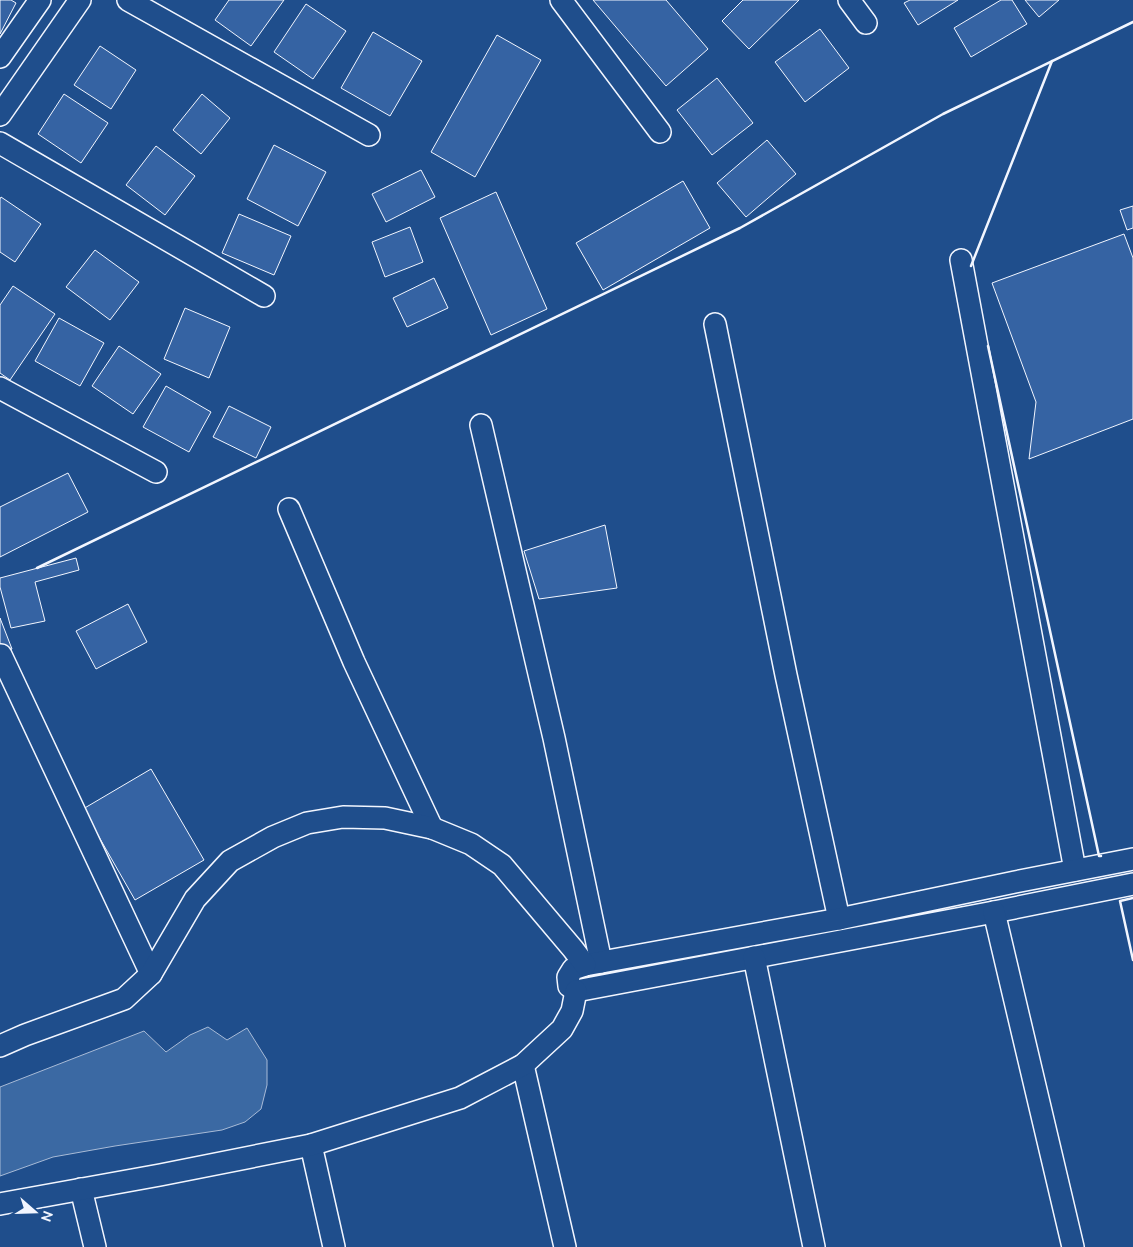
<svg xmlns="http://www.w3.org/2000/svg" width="1133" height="1247" font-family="Ubuntu,sans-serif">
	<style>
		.water { fill: #3b69a3; stroke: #a8bbd7 }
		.building { fill: #3563a3; stroke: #f2f6ff }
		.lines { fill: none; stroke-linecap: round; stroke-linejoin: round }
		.minor-casing { stroke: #f2f6ff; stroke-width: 24 }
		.minor { stroke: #1f4e8c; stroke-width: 21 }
		.wall { stroke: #f2f6ff; stroke-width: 2.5 }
	</style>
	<rect width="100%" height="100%" fill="#1f4e8c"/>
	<!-- water -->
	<polygon class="water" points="208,1027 227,1040 247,1028 267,1060 267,1085 261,1109 245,1122 222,1130 115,1146 53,1157 0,1176 0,1087 144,1031 166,1052 190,1035"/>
	<!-- building -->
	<g class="building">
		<polygon points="0,0 11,0 16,3 0,34"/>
		<polygon points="229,0 284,0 251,46 215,20"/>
		<polygon points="593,0 666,0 708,49 666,86"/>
		<polygon points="743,0 799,0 749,49 722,21"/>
		<polygon points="910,0 958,0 918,25 904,3"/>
		<polygon points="1001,0 1012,0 1027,24 971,57 954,28"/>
		<polygon points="1025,0 1059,0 1039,17"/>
		<polygon points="306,4 346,31 313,79 274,52"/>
		<polygon points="820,29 849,68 805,102 775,62"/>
		<polygon points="373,32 422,61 390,116 341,88"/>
		<polygon points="497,35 541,60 475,177 431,152"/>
		<polygon points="100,46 136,70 111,109 74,85"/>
		<polygon points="717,78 753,123 712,155 677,110"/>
		<polygon points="64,94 108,123 81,163 38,134"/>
		<polygon points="202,94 230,118 201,154 173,130"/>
		<polygon points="767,140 796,174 746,217 717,183"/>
		<polygon points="274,145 326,172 298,226 247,199"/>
		<polygon points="156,146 195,176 165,215 126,185"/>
		<polygon points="421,170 435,197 386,222 372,194"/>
		<polygon points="683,181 710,228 603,290 576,243"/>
		<polygon points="496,192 547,309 491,335 440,218"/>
		<polygon points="1,197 41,224 15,262 0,252 0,199"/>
		<polygon points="1133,206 1133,228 1127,230 1120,210"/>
		<polygon points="239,214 291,236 274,275 222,253"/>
		<polygon points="410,227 423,262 385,277 372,242"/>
		<polygon points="1124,234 1133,258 1133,419 1029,459 1036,402 992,283"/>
		<polygon points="95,250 139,282 110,320 66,287"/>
		<polygon points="434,278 448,308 407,327 393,298"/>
		<polygon points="13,286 55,314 10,380 0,373 0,305"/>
		<polygon points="185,308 230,327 209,378 164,359"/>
		<polygon points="59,318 104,343 80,386 35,361"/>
		<polygon points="119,346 161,374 133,414 92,386"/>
		<polygon points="166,386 211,412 189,452 143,427"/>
		<polygon points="229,406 271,427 256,458 213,437"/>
		<polygon points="68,473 88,512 0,557 0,507"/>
		<polygon points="605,525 617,588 539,599 524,551"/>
		<polygon points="76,558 79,570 35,582 45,621 11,628 0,587 0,578"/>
		<polygon points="128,604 147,642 96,669 76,631"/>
		<polygon points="0,618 12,649 0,654"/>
		<polygon points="151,769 204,860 135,900 83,809"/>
	</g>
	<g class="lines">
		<defs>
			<g id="minor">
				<polyline points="128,0 369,135"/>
				<polyline points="561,0 660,132"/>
				<polyline points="849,0 866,23"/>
				<polyline points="0,57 40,0"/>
				<polyline points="0,115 80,0"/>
				<polyline points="0,143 264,296"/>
				<polyline points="961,260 1075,870"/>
				<polyline points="715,324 786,675 839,919"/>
				<polyline points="0,388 156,472"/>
				<polyline points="481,425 554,738 601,962"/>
				<polyline points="289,509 354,662 432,828"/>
				<polyline points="1,655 151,974"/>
				<polyline points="1133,859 1015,882 839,919 585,965 573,969 568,977 569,986 576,991 994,912 1133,884"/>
				<polyline points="994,912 1073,1247"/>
				<polyline points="754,957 814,1247"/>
				<polyline points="0,1046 25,1035 124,999 151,974 195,899 230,861 273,837 307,823 343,817 385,818 432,828 471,844 502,865 573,949 585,965"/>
				<polyline points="523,1065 565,1247"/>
				<polyline points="311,1145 334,1247"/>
				<polyline points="81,1189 95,1247"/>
				<polyline points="0,1204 160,1175 311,1145 460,1098 523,1065 562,1029 572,1011 576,991"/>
			</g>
		</defs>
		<!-- minor casing -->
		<use href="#minor" class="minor-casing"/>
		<!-- minor -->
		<use href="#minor" class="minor"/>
		<!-- wall -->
		<g class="wall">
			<polyline points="971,266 1052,61"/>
			<polyline points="988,346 1099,856 1101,856"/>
			<polyline points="37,568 740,228 943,114 1133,22"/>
			<polyline points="1133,898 1120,901 1133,960"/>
		</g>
	</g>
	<!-- north arrow -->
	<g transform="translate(35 1212) rotate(110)" stroke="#1f4e8c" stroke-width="4" paint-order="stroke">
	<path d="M0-4L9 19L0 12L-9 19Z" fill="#f2f6ff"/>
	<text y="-8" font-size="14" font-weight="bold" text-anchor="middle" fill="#f2f6ff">N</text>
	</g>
</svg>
